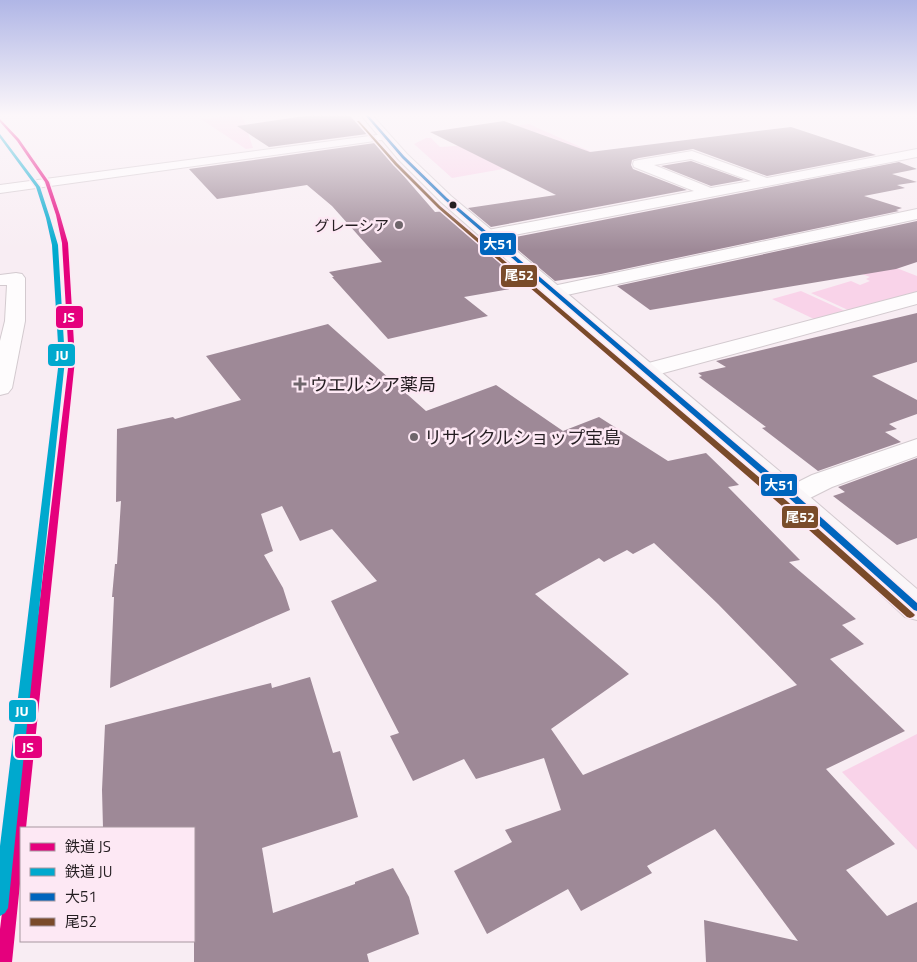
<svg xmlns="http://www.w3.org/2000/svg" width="917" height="962" font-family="'Titillium Web','Noto Sans JP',sans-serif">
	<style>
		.green { fill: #f9d3e9 }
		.building { fill: #9e8997; fill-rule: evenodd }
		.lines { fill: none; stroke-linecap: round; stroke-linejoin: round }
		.minor-casing { stroke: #d3cacf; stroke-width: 2 }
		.tertiary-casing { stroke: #d3cacf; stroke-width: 2 }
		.secondary-casing { stroke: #d3cacf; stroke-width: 2 }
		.minor { fill: #fefcfd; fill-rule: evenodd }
		.tertiary { fill: #fefcfd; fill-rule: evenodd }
		.secondary { fill: #faf6f8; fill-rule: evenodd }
		.bus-1-casing { stroke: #fde8f4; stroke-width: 3 }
		.bus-2-casing { stroke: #fde8f4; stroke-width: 3 }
		.bus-1 { fill: #0065bd; fill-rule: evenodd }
		.bus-2 { fill: #7a4b2a; fill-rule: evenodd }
		.rail-1-casing { stroke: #fde8f4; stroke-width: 3 }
		.rail-2-casing { stroke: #fde8f4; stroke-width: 3 }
		.rail-1 { fill: #e5007d; fill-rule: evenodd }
		.rail-2 { fill: #00a9ce; fill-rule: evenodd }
		.bus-dot { fill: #251e22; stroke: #fde8f4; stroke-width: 2 }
		.poi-dot { fill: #6f666b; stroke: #fde8f4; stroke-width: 2 }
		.labels { text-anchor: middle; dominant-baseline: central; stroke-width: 5; stroke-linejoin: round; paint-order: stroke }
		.far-poi-label { font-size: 15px; fill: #251e22; stroke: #fde8f4; text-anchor: end }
		.poi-label { font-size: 18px; fill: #251e22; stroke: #fde8f4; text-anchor: start }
		.line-badge { stroke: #fde8f4; stroke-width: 2 }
		.badge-label { font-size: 14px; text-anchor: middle; font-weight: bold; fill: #fff }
	</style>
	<rect width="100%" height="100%" fill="#f8edf3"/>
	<!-- green -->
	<g class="green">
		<polygon points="242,115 253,148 246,149 201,119"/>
		<polygon points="529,124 594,153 452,178 414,144 426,138 431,138 440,147 530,141 491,129"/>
		<polygon points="853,251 917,276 917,293 848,310 811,293 851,281 860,285 870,281 866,279 870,277 836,264"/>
		<polygon points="801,291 845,311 816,320 772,299"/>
		<polygon points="917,734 917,850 842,772"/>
	</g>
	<!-- building -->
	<g class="building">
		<polygon points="311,115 349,115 367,134 269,147 237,126"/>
		<polygon points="504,121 590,152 791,127 876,155 767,176 693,149 639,158 632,160 631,165 633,169 687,190 491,227 468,208 556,195 430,132"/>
		<polygon points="375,143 435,212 448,211 532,285 464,297 488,316 388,339 332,277 334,277 329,272 382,262 332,206 307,185 217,199 189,169"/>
		<polygon points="691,161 744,180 711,186 661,166"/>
		<polygon points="899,162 917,169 892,174 917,182 897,185 905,188 864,196 902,208 896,210 899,211 601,274 555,281 505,239"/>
		<polygon points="917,221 917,262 896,269 650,310 617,286"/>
		<polygon points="917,313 917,362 872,376 917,400 917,414 889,424 897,429 885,432 901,442 818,471 762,428 766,427 699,377 702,376 698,373 726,367 716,361"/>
		<path d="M328,324L426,411L496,385L563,431L599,417L668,461L706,453L739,485L728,487L800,560L789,562L856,619L842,625L864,644L830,659L905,731L826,769L895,844L846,870L887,916L917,902V962H706L704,920L798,941L715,829L647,866L652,873L581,911L568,889L487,934L454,871L512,842L505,830L561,810L544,758L476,779L464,759L413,781L390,736L399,733L331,601L377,581L332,529L300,541L282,506L261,514L273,551L264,555L283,588L290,610L110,688L114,597H112L115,564H117L121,501L116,502L117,429L173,417L175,419L241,400L206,356ZM654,543L718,604L797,685L583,775L551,729L629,674L535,594L599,558L604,562L627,550L633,554Z"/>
		<polygon points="917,458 917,538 897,545 833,496 845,492 838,487"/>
		<polygon points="310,677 333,753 340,751 358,817 262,848 273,913 355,884 355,882 393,868 409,897 419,934 367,954 369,962 194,962 194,828 103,828 102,790 105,725 271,683 272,688"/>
	</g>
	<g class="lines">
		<defs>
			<g id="minor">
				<path d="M917,149V157L488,240L482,238L480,235L482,232L488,230L694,191L634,167L633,164L634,161L639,160L692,151L767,178ZM691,159L751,181L711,188L654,165Z"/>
				<polygon points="917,209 917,219 553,298 546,296 544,292 546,288 553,286"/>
				<polygon points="16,273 22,274 25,278 25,321 12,388 8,393 0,395 0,341 5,321 7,285 0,285 0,275"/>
				<polygon points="917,292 917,304 645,378 637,376 634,371 637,366"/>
				<polygon points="917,439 917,456 832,487 802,502 792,505 782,502 778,496 782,490 812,475"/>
			</g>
			<polygon id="tertiary" points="385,134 389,135 391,137 389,139 0,193 0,185"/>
			<polygon id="secondary" points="361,115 372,115 407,154 451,196 802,490 917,589 917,620 905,617 782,502 441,202 399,160"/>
		</defs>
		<!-- minor casing -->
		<use href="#minor" class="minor-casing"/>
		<!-- tertiary casing -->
		<use href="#tertiary" class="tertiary-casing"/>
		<!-- secondary casing -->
		<use href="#secondary" class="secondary-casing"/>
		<!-- minor -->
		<use href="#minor" class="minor"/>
		<!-- tertiary -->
		<use href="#tertiary" class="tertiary"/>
		<!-- secondary -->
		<use href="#secondary" class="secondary"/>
		<defs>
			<polygon id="bus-1" points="368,115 404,156 447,198 795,494 917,603 917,611 914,610 789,498 445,200 402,158 365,115"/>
			<polygon id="bus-2" points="357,121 359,121 397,163 440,206 788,502 913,613 915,615 913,617 910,618 907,617 782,506 438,208 395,165"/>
		</defs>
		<!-- bus-1 casing -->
		<use href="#bus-1" class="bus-1-casing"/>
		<!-- bus-2 casing -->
		<use href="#bus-2" class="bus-2-casing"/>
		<!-- bus-1 -->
		<use href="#bus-1" class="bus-1"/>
		<!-- bus-2 -->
		<use href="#bus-2" class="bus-2"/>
		<defs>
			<polygon id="rail-1" points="0,119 19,139 49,182 60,215 68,243 75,360 26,828 21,828 21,874 12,962 0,962 0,929 69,360 62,243 56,215 45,182 17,141 0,122"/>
			<polygon id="rail-2" points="0,134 40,187 50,218 58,245 65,360 8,908 5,913 0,916 0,846 59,360 52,245 46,218 36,187 0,138"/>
		</defs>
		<!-- rail-1 casing -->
		<use href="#rail-1" class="rail-1-casing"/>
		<!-- rail-2 casing -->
		<use href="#rail-2" class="rail-2-casing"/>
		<!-- rail-1 -->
		<use href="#rail-1" class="rail-1"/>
		<!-- rail-2 -->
		<use href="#rail-2" class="rail-2"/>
	</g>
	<!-- sky -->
	<linearGradient id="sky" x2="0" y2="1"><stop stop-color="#b0b6e6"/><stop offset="0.46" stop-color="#fcf7fa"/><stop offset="1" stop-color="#fcf7fa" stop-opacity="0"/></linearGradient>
	<rect width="917" height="250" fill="url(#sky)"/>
	<!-- markers -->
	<circle class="bus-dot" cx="453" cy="205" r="4.5"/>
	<g class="poi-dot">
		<circle cx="399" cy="225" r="5"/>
		<path d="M297.5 376.5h5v5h5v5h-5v5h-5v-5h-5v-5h5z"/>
		<circle cx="414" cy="437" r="5"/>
	</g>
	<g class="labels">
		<!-- far-poi labels -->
		<g class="far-poi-label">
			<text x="389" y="225">グレーシア</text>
		</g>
		<!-- poi labels -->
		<g class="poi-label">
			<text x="310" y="384">ウエルシア薬局</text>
			<text x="424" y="437">リサイクルショップ宝島</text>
		</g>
	</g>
	<g class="line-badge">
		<rect x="479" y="232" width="38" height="24" rx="5" fill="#0065bd"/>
		<rect x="500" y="264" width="38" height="24" rx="5" fill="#7a4b2a"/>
		<rect x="55" y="305" width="29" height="24" rx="5" fill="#e5007d"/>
		<rect x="47" y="343" width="29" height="24" rx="5" fill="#00a9ce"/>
		<rect x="760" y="473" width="38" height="24" rx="5" fill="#0065bd"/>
		<rect x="781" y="505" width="38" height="24" rx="5" fill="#7a4b2a"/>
		<rect x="8" y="699" width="29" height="24" rx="5" fill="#00a9ce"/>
		<rect x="14" y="735" width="29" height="24" rx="5" fill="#e5007d"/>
	</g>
	<g class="badge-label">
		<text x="498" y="249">大51</text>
		<text x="519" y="280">尾52</text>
		<text x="69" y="322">JS</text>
		<text x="62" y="360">JU</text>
		<text x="779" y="490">大51</text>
		<text x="800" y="522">尾52</text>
		<text x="22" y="716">JU</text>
		<text x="28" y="752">JS</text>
	</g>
	<!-- legend -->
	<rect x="20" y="827" width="175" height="115" fill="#fde8f4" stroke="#a797a0"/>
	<rect x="30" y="843" width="25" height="8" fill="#e5007d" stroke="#a797a0"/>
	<text x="65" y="852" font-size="15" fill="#251e22">鉄道 JS</text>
	<rect x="30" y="868" width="25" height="8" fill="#00a9ce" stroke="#a797a0"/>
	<text x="65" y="877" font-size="15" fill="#251e22">鉄道 JU</text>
	<rect x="30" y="893" width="25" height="8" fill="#0065bd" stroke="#a797a0"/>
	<text x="65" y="902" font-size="15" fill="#251e22">大51</text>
	<rect x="30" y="918" width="25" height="8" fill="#7a4b2a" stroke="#a797a0"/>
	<text x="65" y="927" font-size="15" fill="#251e22">尾52</text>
</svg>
